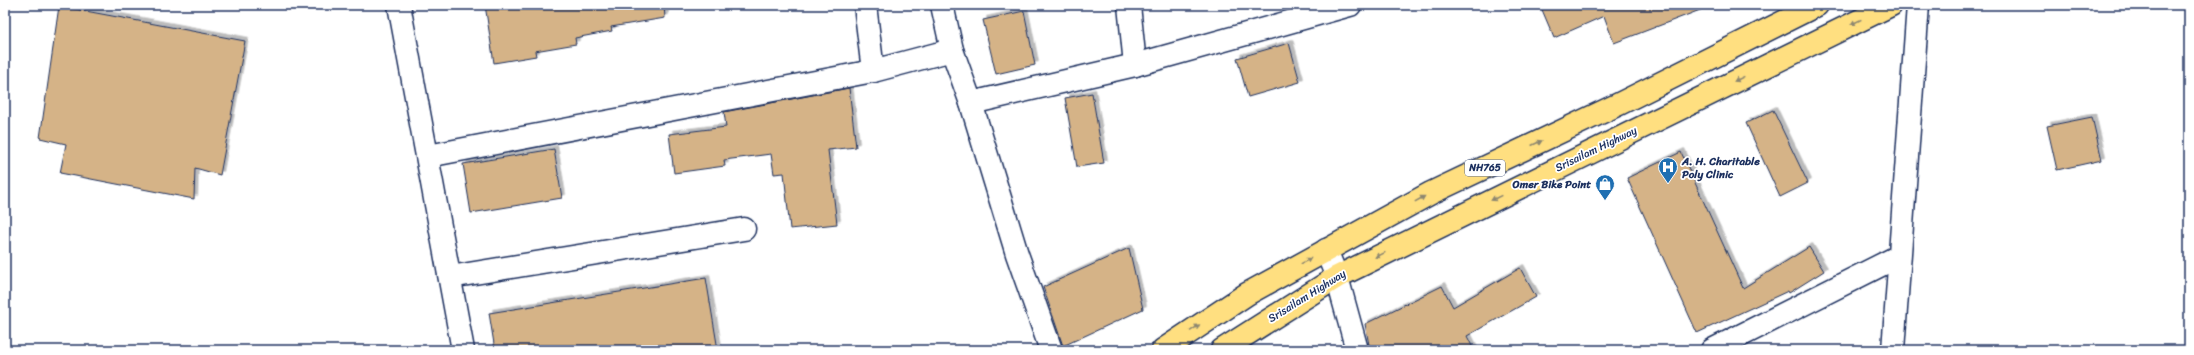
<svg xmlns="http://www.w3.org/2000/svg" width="2194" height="355" font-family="Sriracha,sans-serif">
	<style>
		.building { fill: #d5b387; stroke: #1b2f5e; filter: url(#shadow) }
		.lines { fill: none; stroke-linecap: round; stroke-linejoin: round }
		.minor-casing { stroke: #1b2f5e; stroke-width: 25 }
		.highway-casing { stroke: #1b2f5e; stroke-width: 25 }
		.minor { stroke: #fff; stroke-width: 22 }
		.highway { stroke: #ffdf80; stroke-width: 22 }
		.oneway { fill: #8d876f }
		.labels { text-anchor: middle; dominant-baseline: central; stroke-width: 3.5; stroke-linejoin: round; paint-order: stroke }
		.shield { fill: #fff; stroke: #5f6d8e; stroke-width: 1 }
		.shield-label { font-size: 10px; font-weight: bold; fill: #1b2f5e }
		.street-label { font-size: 11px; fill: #1b2f5e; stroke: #fff }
		.poi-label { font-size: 11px; font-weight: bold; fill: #1b2f5e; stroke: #fff; text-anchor: start }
	</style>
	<defs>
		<filter id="shadow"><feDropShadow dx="3.5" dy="-3.5" stdDeviation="0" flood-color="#0004"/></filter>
	</defs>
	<rect width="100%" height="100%" fill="#fff"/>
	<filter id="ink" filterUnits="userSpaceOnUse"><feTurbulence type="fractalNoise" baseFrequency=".025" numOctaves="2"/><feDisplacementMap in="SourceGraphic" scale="8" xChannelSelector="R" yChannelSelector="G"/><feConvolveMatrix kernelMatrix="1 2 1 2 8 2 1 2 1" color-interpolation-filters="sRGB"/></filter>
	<g filter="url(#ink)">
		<!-- building -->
		<g class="building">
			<polygon points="485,5 664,5 665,18 611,27 612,31 575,38 576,44 535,51 536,56 494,63"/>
			<polygon points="1540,5 1707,5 1708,7 1614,43 1604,16 1554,38"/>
			<polygon points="59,6 245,41 220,175 195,168 194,199 60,173 66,144 40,138"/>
			<polygon points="1024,11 1035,65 996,74 983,20"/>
			<polygon points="1289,43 1300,82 1248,97 1237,58"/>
			<polygon points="849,88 856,147 828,150 837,224 790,229 784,173 774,174 771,154 724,160 725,166 674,173 669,134 726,127 724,112"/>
			<polygon points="1092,93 1104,163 1077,167 1065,98"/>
			<polygon points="1773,110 1808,183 1780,197 1746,123"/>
			<polygon points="2092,117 2102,160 2057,170 2047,126"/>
			<polygon points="554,149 562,198 471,213 463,164"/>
			<polygon points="1681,152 1743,288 1809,247 1824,271 1789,293 1788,291 1697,333 1627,178"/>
			<polygon points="1129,248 1143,309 1063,346 1043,287"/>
			<polygon points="1520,268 1536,297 1467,336 1474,350 1370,350 1365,324 1442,286 1453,307"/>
			<polygon points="706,278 718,350 495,350 489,313"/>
		</g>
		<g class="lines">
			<defs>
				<g id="minor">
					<polyline points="399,5 463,350"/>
					<polyline points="865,5 873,71"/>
					<polyline points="942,5 952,50"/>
					<polyline points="1129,5 1135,65"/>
					<polyline points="971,103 1135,65 1350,5"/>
					<polyline points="428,156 873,71 952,50 971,103 1017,254 1051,350"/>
					<polyline points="1326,250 1337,277 1357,350"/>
					<polyline points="450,277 744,229"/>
					<polyline points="1712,350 1899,256"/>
					<polyline points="1893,350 1918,5"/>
				</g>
				<g id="highway">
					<polyline points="1163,350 1247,294 1431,193 1619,104 1817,5"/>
					<polyline points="1222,350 1337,277 1891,5"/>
				</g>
			</defs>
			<!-- minor casing -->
			<use href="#minor" class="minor-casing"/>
			<!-- highway casing -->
			<use href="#highway" class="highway-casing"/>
			<!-- minor -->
			<use href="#minor" class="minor"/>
			<!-- highway -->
			<use href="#highway" class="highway"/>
		</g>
		<!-- one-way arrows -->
		<defs><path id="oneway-solid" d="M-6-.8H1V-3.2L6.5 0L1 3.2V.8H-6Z"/></defs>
		<g class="oneway">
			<use href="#oneway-solid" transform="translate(1856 22) rotate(154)"/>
			<use href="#oneway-solid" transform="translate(1739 79) rotate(154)"/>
			<use href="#oneway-solid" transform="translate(1537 143) rotate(-25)"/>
			<use href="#oneway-solid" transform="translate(1496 198) rotate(154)"/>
			<use href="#oneway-solid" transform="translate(1420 199) rotate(-29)"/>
			<use href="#oneway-solid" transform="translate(1380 255) rotate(154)"/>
			<use href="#oneway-solid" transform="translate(1306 261) rotate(-29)"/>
			<use href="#oneway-solid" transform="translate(1195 328) rotate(-34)"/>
		</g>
	</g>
	<!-- icons -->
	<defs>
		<symbol id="hospital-pin" viewBox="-11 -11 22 30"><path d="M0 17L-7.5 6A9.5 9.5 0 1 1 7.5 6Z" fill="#1f6fb2" stroke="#fff"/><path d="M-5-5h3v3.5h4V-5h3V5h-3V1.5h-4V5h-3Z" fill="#fff"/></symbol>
		<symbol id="shop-pin" viewBox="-11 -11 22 30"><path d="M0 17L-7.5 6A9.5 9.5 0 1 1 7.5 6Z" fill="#1f6fb2" stroke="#fff"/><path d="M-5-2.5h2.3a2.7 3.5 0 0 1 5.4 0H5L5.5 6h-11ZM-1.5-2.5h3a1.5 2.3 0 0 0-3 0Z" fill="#fff"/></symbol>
	</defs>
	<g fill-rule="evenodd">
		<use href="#hospital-pin" x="1657" y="156" width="22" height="30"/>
		<use href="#shop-pin" x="1594" y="173" width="22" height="30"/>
	</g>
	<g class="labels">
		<!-- shield labels -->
		<rect class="shield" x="1465" y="160" width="40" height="16" rx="3"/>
		<g class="shield-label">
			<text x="1485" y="168">NH765</text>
		</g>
		<!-- street labels -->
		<g class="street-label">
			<text transform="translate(1596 149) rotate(-26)">Srisailam Highway</text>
			<text transform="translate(1307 296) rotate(-32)">Srisailam Highway</text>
		</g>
		<!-- poi labels -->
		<g class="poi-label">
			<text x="1682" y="161">A. H. Charitable<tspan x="1682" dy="13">Poly Clinic</tspan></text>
			<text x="1591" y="184" text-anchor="end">Omer Bike Point</text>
		</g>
	</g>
	<!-- margin -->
	<rect width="2194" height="355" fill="none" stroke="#fff" stroke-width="20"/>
	<rect x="10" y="10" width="2174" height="335" fill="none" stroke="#1b2f5e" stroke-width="1.5" filter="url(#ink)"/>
</svg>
